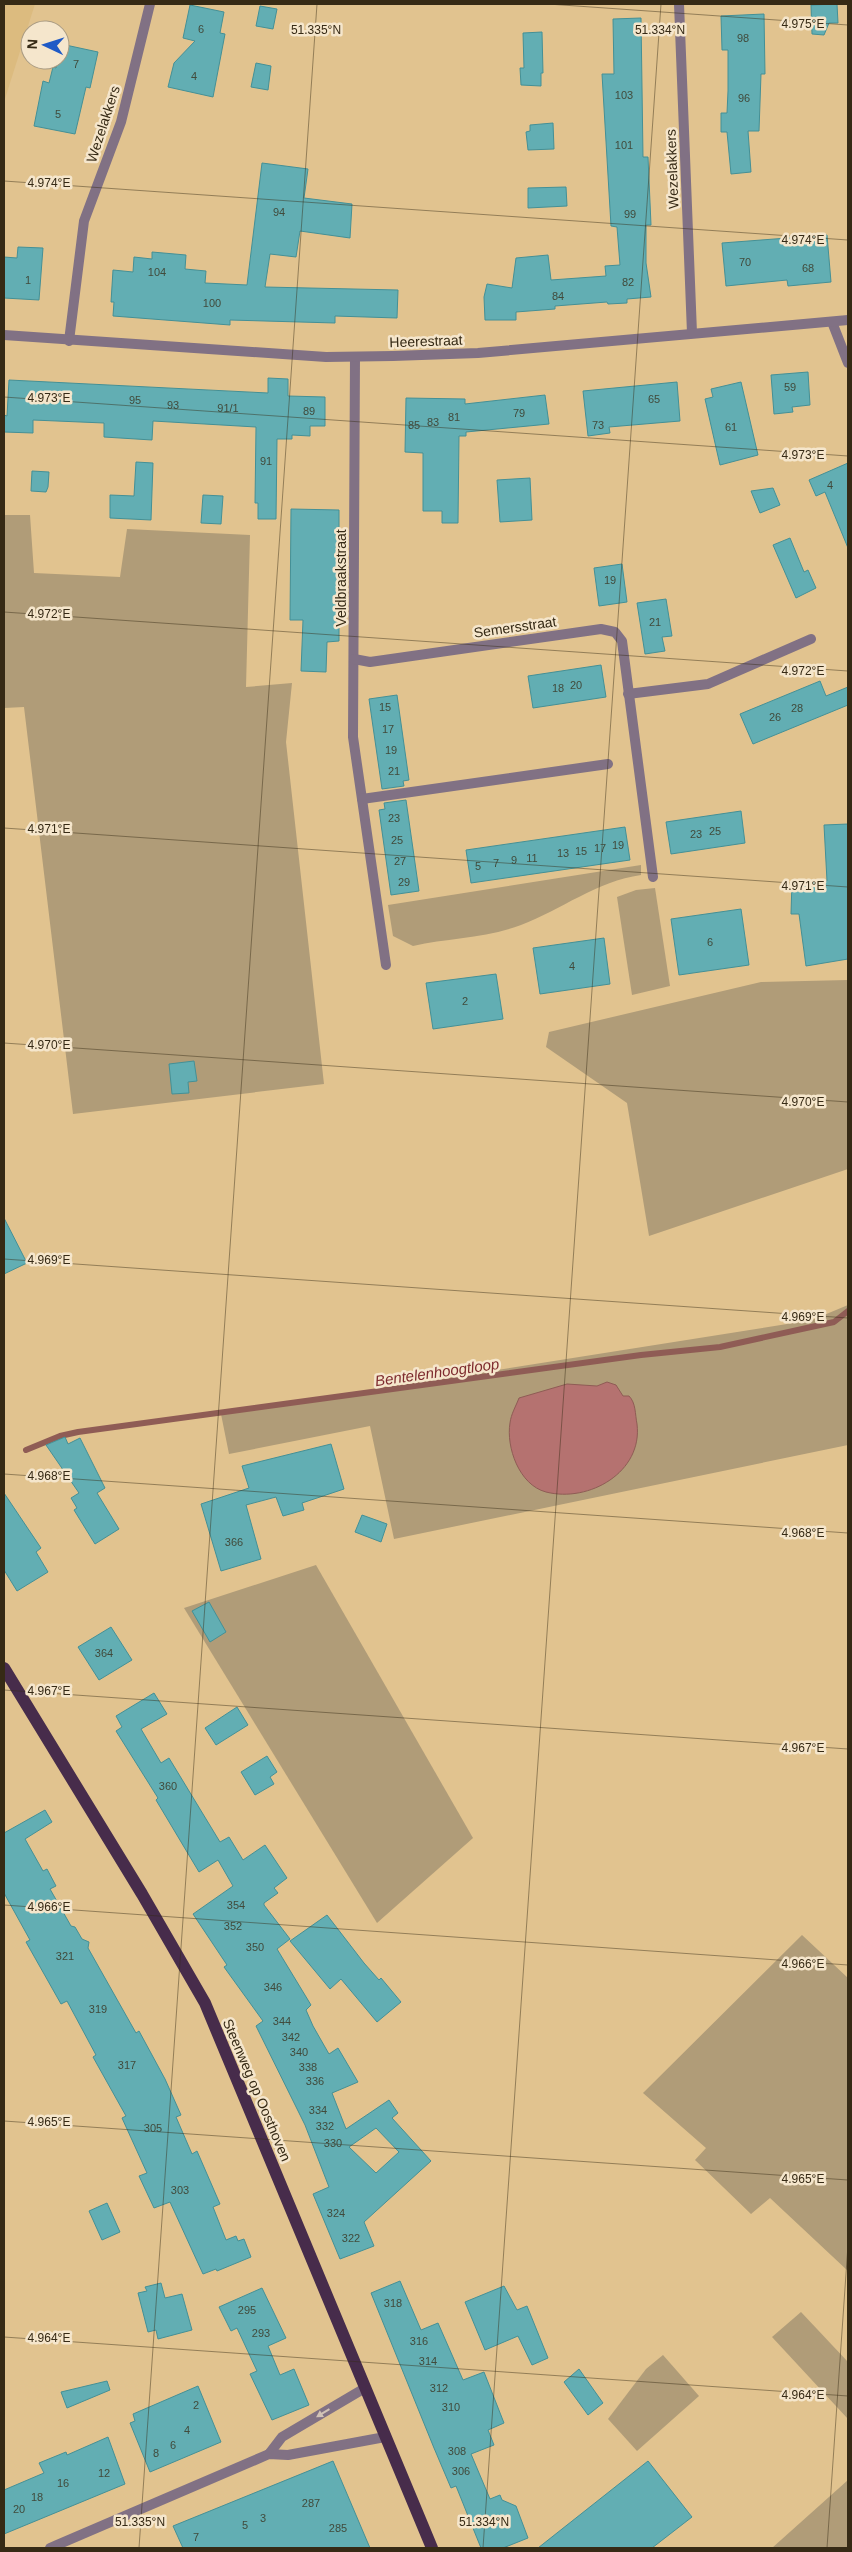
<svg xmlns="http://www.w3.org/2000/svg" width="852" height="2552" font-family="Helvetica,sans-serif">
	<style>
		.built { fill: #dcbb7f }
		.green { fill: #b09c78 }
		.water { fill: #b57270; stroke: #8f5c55 }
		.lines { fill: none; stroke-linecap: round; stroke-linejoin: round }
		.stream { stroke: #8f5c55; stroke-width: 6 }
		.building { fill: #62aeb3; stroke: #449096; fill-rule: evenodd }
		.minor { stroke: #817184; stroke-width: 10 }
		.tertiary { stroke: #817184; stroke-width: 10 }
		.primary { stroke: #472c4b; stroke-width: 12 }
		.oneway { fill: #d2c3b6 }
		.ticks { fill: none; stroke: #362a15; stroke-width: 1; stroke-opacity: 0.45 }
		.labels { text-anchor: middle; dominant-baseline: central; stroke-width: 5; stroke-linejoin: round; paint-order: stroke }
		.number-label { font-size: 11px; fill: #414b3c }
		.street-label { font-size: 14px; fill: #362a15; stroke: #f5e6cc }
		.water-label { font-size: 15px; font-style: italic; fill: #7e2b2e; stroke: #f5e6cc }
		.ticks-label { font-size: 12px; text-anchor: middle; fill: #362a15; stroke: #f5e6cc; stroke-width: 5; stroke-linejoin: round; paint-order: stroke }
	</style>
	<rect width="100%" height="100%" fill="#e1c38f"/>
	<!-- built -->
	<polygon class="built" points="4,4 35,4 4,102"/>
	<!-- green -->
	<g class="green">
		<polygon points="4,515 30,515 34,573 120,577 127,529 250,535 246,687 292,683 286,742 324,1084 73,1114 24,707 4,708"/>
		<path d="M641,865V875C597,881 561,910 521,925C487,938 448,938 413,946L393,936L388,905Z"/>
		<polygon points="655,888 670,986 632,995 617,897 636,890"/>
		<polygon points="848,980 848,1169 649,1236 627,1103 546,1047 549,1032 761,982"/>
		<polygon points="848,1305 848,1445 394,1539 370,1426 229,1454 221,1414 812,1320"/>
		<polygon points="316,1565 473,1838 377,1923 184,1608"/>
		<polygon points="802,1935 848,1978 848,2271 770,2198 751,2214 695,2160 706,2148 643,2093"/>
		<polygon points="801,2312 848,2362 848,2419 772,2337"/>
		<polygon points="663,2355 699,2396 637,2451 608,2419 646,2369"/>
		<polygon points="848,2480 848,2548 772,2548"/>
	</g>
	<!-- water -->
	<path class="water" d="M607,1382L616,1385L623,1396H629C636,1403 635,1414 637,1424C643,1472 589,1503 546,1492C519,1485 506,1447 510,1423C511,1414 516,1406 519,1398L567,1384L597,1386Z"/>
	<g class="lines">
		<!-- stream -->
		<polyline class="stream" points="26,1450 60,1436 78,1432 641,1355 720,1347 834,1322 848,1311"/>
	</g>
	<!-- building -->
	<g class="building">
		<polygon points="837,4 838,23 829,23 824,35 812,34 811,5"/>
		<polygon points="190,5 224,12 220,33 225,34 213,97 168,87 174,63 195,41 183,38"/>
		<polygon points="260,6 277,9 273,29 256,26"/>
		<polygon points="764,14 765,74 761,74 759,131 748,131 751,172 731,174 727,132 721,132 721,113 727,113 728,91 728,50 722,50 721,16"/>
		<polygon points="641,18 643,157 648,157 651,225 646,225 646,263 651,297 627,299 627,303 608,304 607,302 555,306 555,309 516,312 516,320 485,320 484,297 487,284 512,288 516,258 548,255 551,280 606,276 605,266 620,265 617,227 611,226 602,74 614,74 613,19"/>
		<polygon points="542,32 543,73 541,73 541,86 521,85 520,68 524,68 523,33"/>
		<polygon points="61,44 98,52 90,88 86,87 75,134 34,126 43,81 49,83 53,67 56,68 58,60 60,60"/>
		<polygon points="256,63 271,66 268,90 251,87"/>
		<polygon points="553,123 554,149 528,150 526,132 530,131 530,125"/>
		<polygon points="262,163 308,169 304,198 352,204 350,238 300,231 296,257 270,254 265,287 398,290 397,318 335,316 335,323 230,320 230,325 113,316 114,302 111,302 113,270 133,272 134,257 152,259 152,252 186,255 185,269 206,271 205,283 247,285"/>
		<polygon points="566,187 567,206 528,208 528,188"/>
		<polygon points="827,235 831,282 788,286 787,280 726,286 722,243"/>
		<polygon points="18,247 43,248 39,300 4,298 4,257 17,258"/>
		<polygon points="808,372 810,405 792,407 793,412 774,414 771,375"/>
		<polygon points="268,378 288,379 288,396 325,397 325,426 310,426 310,436 292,435 292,439 277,439 276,519 258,519 258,503 255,503 256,427 153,421 152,440 104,437 104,423 33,420 33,433 4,432 4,415 7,416 9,380 268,393"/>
		<polygon points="677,382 680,421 609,427 610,433 588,436 583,391"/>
		<polygon points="741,382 758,455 720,465 705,399 713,397 711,389"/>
		<polygon points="545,395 549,424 466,432 466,436 459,436 458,523 442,523 442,511 423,511 423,453 405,452 406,398 465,399 465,404"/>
		<polygon points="136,462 153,463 151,520 110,518 110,495 134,496"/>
		<polygon points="848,463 848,548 825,492 816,496 809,480"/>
		<polygon points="32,471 49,472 48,487 46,492 31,491"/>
		<polygon points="530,478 532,520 500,522 497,480"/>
		<polygon points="773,488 780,505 760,513 751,491"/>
		<polygon points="203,495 223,496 221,524 201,523"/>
		<polygon points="291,509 339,510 339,641 327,642 326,672 301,671 303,620 290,620"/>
		<polygon points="790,538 804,572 808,570 816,588 796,598 773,545"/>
		<polygon points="622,564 627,602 599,606 594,568"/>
		<polygon points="666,599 672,636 662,637 665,651 645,654 637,603"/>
		<polygon points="601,665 606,697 533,708 528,676"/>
		<polygon points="820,681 826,696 848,687 848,705 753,744 740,714"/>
		<polygon points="397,695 409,780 403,781 404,786 382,789 369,699"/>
		<polygon points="406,800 419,891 391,895 379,810 385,809 384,803"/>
		<polygon points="741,811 745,843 671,854 666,822"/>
		<polygon points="848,824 848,959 806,966 799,914 791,914 792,881 827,881 824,825"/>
		<polygon points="625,827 630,860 471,883 466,850"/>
		<polygon points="741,909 749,965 679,975 671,919"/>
		<polygon points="604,938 610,984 540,994 533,948"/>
		<polygon points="496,974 503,1019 433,1029 426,983"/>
		<polygon points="194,1061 197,1081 188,1082 189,1093 172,1094 169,1064"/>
		<polygon points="4,1218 27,1263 4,1274"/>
		<polygon points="65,1437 68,1444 80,1438 105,1488 97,1493 119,1529 95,1544 74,1510 77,1508 71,1498 79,1493 46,1445"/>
		<polygon points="331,1444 344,1489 302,1503 304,1510 283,1516 276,1497 246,1505 261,1559 221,1571 201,1504 249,1488 242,1466"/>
		<polygon points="4,1493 41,1548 36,1552 48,1572 17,1591 4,1570"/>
		<polygon points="362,1515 387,1524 381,1542 355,1532"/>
		<polygon points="209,1602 226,1632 210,1642 192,1611"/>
		<polygon points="111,1627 132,1660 99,1680 78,1647"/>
		<path d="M154,1693L167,1714L141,1729L161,1763L169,1758L220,1842L229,1837L243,1860L265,1845L287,1878L274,1888L278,1893L264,1903V1905L290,1939L277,1949L311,2005L306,2010L313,2026L329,2054L338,2048L358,2082L332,2093L346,2129L389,2100L398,2113L392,2118L431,2161L364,2222L374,2246L340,2259L313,2194L329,2187L305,2125L256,2026L263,2021L224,1967L227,1965L193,1914L233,1886L218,1860L199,1872L156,1800L158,1798L116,1731L122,1727L116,1716ZM376,2128L399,2152L376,2173L349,2147Z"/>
		<polygon points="237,1707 248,1725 216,1745 205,1728"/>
		<polygon points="267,1756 277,1772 270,1777 274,1784 255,1795 241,1772"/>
		<polygon points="45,1810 52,1822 25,1839 43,1871 47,1869 56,1886 50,1889 71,1926 75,1927 82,1939 89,1942 88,1948 136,2033 139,2031 165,2079 181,2115 176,2117 192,2154 197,2151 220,2204 213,2207 226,2240 236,2236 238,2241 244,2239 251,2257 217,2271 216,2269 203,2274 170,2202 154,2208 139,2176 147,2173 122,2118 126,2116 93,2057 96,2055 67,2001 61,2004 26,1942 30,1940 4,1893 4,1833"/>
		<polygon points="327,1915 364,1963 379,1980 381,1978 401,2002 377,2022 341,1979 330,1989 290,1941"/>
		<polygon points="107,2203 120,2232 102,2240 89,2211"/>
		<polygon points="400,2281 421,2330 438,2323 463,2380 484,2372 504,2423 488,2430 494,2445 471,2454 490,2499 500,2495 502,2500 516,2506 528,2538 503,2548 481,2548 456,2486 451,2488 434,2448 371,2293"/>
		<polygon points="161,2283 165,2298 182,2294 192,2330 158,2339 156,2330 148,2332 138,2293 147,2291 145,2287"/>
		<polygon points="504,2286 517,2310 527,2306 548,2358 532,2365 518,2336 485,2350 465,2302"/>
		<polygon points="262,2288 286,2338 268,2346 280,2375 294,2369 309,2405 272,2420 250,2374 257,2371 237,2328 231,2331 219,2307"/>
		<polygon points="579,2369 603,2403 588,2415 564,2382"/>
		<polygon points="107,2381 110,2390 67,2408 61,2392"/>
		<polygon points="198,2386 221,2442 150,2472 130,2423 135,2421 133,2414"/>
		<polygon points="108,2437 125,2484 4,2534 4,2490 44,2473 39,2463 66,2452 67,2455"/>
		<polygon points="333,2461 370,2548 183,2548 173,2526"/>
		<polygon points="648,2461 692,2517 652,2548 538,2548"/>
	</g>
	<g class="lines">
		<!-- minor -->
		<g class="minor">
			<polyline points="679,4 692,333"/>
			<polyline points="832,322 848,363"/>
			<polyline points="69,341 84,221 121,122 150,4"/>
			<polyline points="355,357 353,737 386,965"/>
			<polyline points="354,659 370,662 601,629 615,632 622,641 653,877"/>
			<polyline points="628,694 708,684 811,639"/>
			<polyline points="362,799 608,764"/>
			<polyline points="269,2454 282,2437 365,2388"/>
			<polyline points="50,2548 269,2454 288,2455 385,2437"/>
		</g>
		<!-- tertiary -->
		<polyline class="tertiary" points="4,335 326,357 393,356 478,353 848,320"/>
		<!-- primary -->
		<polyline class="primary" points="4,1668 142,1894 205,2003 432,2548"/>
	</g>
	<!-- one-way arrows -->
	<defs><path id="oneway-solid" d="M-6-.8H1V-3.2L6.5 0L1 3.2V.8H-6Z" transform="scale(1.25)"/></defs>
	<use class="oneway" href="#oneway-solid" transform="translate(323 2413) rotate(149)"/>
	<!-- ticks -->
	<path class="ticks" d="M548,4L848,25M4,181L848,240M4,397L848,456M4,612L848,671M4,828L848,887M4,1043L848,1102M4,1259L848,1318M4,1474L848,1533M4,1690L848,1749M4,1905L848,1965M4,2121L848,2180M4,2337L848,2396M139,2548L317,4M483,2548L661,4M827,2548L848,2245"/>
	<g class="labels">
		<!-- number labels -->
		<g class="number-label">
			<text x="201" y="29">6</text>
			<text x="743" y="38">98</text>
			<text x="76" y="64">7</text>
			<text x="194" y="76">4</text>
			<text x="624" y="95">103</text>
			<text x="744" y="98">96</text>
			<text x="58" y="114">5</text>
			<text x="624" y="145">101</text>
			<text x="279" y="212">94</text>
			<text x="630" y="214">99</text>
			<text x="745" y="262">70</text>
			<text x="808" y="268">68</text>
			<text x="157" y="272">104</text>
			<text x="28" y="280">1</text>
			<text x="628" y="282">82</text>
			<text x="558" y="296">84</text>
			<text x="212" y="303">100</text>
			<text x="790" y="387">59</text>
			<text x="654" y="399">65</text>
			<text x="135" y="400">95</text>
			<text x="173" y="405">93</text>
			<text x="228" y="408">91/1</text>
			<text x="309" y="411">89</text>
			<text x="519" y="413">79</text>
			<text x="454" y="417">81</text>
			<text x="433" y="422">83</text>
			<text x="414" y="425">85</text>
			<text x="598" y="425">73</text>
			<text x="731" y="427">61</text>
			<text x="266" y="461">91</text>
			<text x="830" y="485">4</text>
			<text x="610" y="580">19</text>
			<text x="655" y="622">21</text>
			<text x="576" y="685">20</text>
			<text x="558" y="688">18</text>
			<text x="385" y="707">15</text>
			<text x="797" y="708">28</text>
			<text x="775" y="717">26</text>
			<text x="388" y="729">17</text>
			<text x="391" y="750">19</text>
			<text x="394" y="771">21</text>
			<text x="394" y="818">23</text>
			<text x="715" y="831">25</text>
			<text x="696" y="834">23</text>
			<text x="397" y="840">25</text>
			<text x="618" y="845">19</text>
			<text x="600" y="848">17</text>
			<text x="581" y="851">15</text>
			<text x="563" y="853">13</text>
			<text x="532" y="858">11</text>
			<text x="514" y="860">9</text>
			<text x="400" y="861">27</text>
			<text x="496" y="863">7</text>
			<text x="478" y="866">5</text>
			<text x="404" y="882">29</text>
			<text x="710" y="942">6</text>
			<text x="572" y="966">4</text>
			<text x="465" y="1001">2</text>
			<text x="234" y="1542">366</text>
			<text x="104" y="1653">364</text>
			<text x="168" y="1786">360</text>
			<text x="236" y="1905">354</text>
			<text x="233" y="1926">352</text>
			<text x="255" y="1947">350</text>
			<text x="65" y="1956">321</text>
			<text x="273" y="1987">346</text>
			<text x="98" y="2009">319</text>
			<text x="282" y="2021">344</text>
			<text x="291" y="2037">342</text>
			<text x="299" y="2052">340</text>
			<text x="127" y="2065">317</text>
			<text x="308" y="2067">338</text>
			<text x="315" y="2081">336</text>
			<text x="318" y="2110">334</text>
			<text x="325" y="2126">332</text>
			<text x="153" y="2128">305</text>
			<text x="333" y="2143">330</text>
			<text x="180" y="2190">303</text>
			<text x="336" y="2213">324</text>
			<text x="351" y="2238">322</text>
			<text x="393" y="2303">318</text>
			<text x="247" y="2310">295</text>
			<text x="261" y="2333">293</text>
			<text x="419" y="2341">316</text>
			<text x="428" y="2361">314</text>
			<text x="439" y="2388">312</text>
			<text x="196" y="2405">2</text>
			<text x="451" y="2407">310</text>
			<text x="187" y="2430">4</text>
			<text x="173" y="2445">6</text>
			<text x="457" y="2451">308</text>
			<text x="156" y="2453">8</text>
			<text x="461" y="2471">306</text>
			<text x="104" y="2473">12</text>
			<text x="63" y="2483">16</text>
			<text x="37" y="2497">18</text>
			<text x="311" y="2503">287</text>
			<text x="19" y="2509">20</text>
			<text x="263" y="2518">3</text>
			<text x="245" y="2525">5</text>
			<text x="338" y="2528">285</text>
			<text x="196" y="2537">7</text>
		</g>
		<!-- street labels -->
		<g class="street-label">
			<text transform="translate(103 124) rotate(-72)">Wezelakkers</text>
			<text transform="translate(672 169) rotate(-92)">Wezelakkers</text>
			<text transform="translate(426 341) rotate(-2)">Heerestraat</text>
			<text transform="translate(341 578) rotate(-90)">Veldbraakstraat</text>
			<text transform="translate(515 627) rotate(-8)">Semersstraat</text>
			<text transform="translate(257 2090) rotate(67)">Steenweg op Oosthoven</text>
		</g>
		<!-- water labels -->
		<g class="water-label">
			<text transform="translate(437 1372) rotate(-8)">Bentelenhoogtloop</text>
		</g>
	</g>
	<g class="ticks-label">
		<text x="803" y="28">4.975°E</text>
		<text x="316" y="34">51.335°N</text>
		<text x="660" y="34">51.334°N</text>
		<text x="49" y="187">4.974°E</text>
		<text x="803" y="244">4.974°E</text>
		<text x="49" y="402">4.973°E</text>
		<text x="803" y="459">4.973°E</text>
		<text x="49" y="618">4.972°E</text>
		<text x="803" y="675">4.972°E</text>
		<text x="49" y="833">4.971°E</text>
		<text x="803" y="890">4.971°E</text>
		<text x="49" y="1049">4.970°E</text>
		<text x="803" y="1106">4.970°E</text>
		<text x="49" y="1264">4.969°E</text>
		<text x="803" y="1321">4.969°E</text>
		<text x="49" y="1480">4.968°E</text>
		<text x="803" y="1537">4.968°E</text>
		<text x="49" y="1695">4.967°E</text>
		<text x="803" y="1752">4.967°E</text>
		<text x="49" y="1911">4.966°E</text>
		<text x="803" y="1968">4.966°E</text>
		<text x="49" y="2126">4.965°E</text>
		<text x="803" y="2183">4.965°E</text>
		<text x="49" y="2342">4.964°E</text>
		<text x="803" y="2399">4.964°E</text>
		<text x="140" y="2526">51.335°N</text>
		<text x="484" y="2526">51.334°N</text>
	</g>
	<!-- border -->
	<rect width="852" height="2552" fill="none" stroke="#362a15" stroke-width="10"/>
	<!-- north arrow -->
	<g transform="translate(45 45) rotate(274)"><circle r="24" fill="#f5e6cc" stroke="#a99b83"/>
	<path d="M0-4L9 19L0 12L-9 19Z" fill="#1f5ac6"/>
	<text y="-8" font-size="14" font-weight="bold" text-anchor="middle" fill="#362a15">N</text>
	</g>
</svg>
